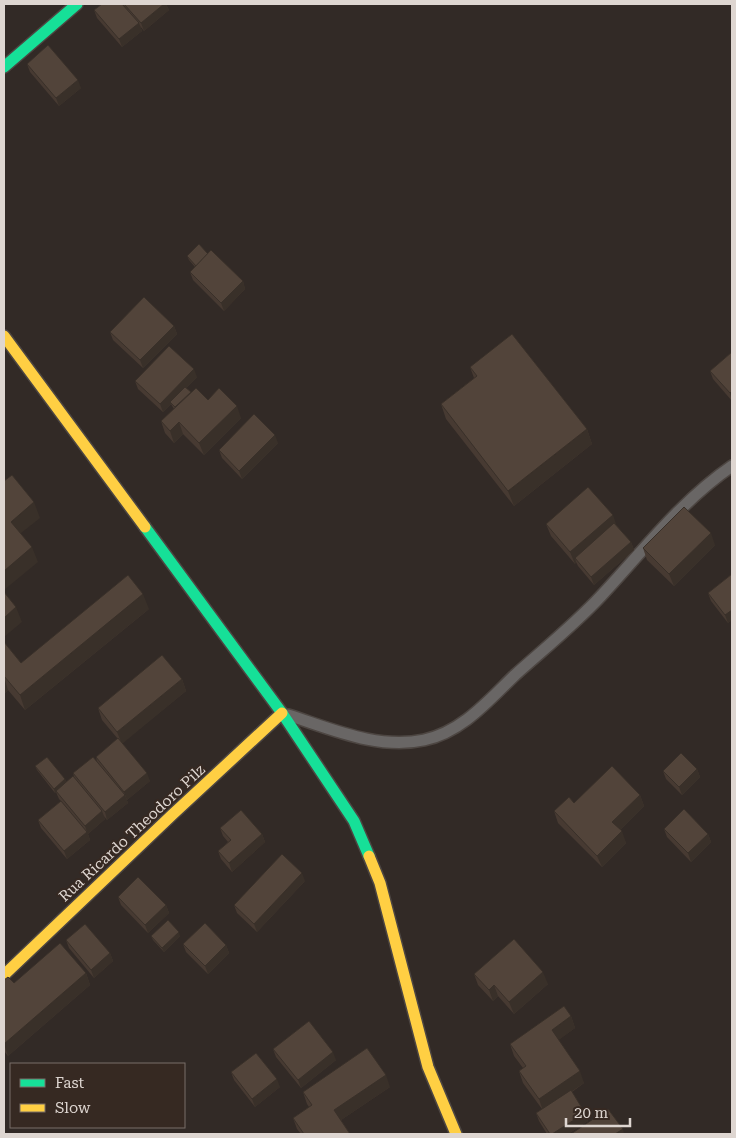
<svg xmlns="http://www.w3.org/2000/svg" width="736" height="1138" font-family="'Roboto Serif',serif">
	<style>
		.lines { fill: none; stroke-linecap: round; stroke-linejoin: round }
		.lane-casing { stroke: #4d4642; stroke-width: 14 }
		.fast-casing { stroke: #4d4642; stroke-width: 14 }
		.slow-casing { stroke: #4d4642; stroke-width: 14 }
		.lane { stroke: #696665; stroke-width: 11 }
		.fast { stroke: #16e098; stroke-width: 11 }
		.slow { stroke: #ffcf43; stroke-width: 11 }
		.wall { fill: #473a32 }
		.shaded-wall { fill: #393029 }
		.building { fill: #52443a; stroke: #393029 }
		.labels { text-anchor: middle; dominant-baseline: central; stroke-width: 4; stroke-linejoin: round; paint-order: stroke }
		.street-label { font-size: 15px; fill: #ded6d1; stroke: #362922 }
	</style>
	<rect width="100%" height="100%" fill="#322a26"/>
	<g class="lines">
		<defs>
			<path id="lane" d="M288,715C332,729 378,750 424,740C462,732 488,701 515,675C544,649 575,624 601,596C643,551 681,501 732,466"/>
			<g id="fast">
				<polyline points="4,67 77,4"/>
				<polyline points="145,527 282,713 354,821 369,856"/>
			</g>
			<g id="slow">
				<polyline points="4,336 145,527"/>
				<polyline points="369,856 380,883 428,1067 456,1134"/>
				<polyline points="4,975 173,814 282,713"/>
			</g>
		</defs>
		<!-- lane casing -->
		<use href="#lane" class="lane-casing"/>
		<!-- fast casing -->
		<use href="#fast" class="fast-casing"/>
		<!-- slow casing -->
		<use href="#slow" class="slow-casing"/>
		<!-- lane -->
		<use href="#lane" class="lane"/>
		<!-- fast -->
		<use href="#fast" class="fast"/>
		<!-- slow -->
		<use href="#slow" class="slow"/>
	</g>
	<!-- wall -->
	<g class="wall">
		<polygon points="102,4 166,4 169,10 144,31 140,26 142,31 122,47 97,18 94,10"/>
		<polygon points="27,64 81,88 59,106 30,72"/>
		<polygon points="208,254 243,281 245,289 224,311 193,280 190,272 195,267 189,260 187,256"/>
		<polygon points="174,326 177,334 143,368 113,340 110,332"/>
		<polygon points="732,352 732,401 713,379 710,371"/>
		<polygon points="470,367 587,429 592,444 514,506 446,419 441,404 474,378"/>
		<polygon points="197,377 186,388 191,392 208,400 241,418 204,455 183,434 174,443 165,433 161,421 174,409 171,404 163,412 138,389 135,381"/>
		<polygon points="278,443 242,479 222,458 219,450"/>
		<polygon points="546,524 616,525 631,542 634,550 594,585 578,566 576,562 575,564 551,536"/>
		<polygon points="715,545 674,586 647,560 643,548"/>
		<polygon points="732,574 732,620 728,623 711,601 708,593"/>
		<polygon points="149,609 25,710 8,690 4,694 4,642 21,663"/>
		<polygon points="182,679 186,691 122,743 150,781 127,800 126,798 128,803 107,820 103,815 105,819 88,834 90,840 67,859 41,828 38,820 61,801 59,799 56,792 55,793 37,770 35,766 65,779 66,782 74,777 73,773 97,762 96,757 118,739 102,720 98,708"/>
		<polygon points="697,769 700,777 682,795 666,779 663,771"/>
		<polygon points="640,795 644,806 620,830 626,843 602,867 558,823 554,811 574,803"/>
		<polygon points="220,828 262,834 265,842 232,872 221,859 218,851 228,842 223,836"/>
		<polygon points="664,829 708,834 711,842 691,862 667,837"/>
		<polygon points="305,881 257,932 237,913 234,905"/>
		<polygon points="118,897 166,905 169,913 148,933 121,905"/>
		<polygon points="151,936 180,936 164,952 153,940"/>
		<polygon points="66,940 110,953 113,961 94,978 69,948"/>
		<polygon points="183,944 226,945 229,953 208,974 186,952"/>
		<polygon points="86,973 90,985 8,1056 4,1051 4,980 14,983"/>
		<polygon points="474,974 548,984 514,1014 498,996 493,1001 478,985"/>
		<polygon points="571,1016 575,1028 558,1040 584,1083 572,1092 585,1113 588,1121 568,1134 547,1134 539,1121 536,1113 542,1109 523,1083 519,1071 523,1068 514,1056 510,1044"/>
		<polygon points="273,1049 336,1060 301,1088 276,1057"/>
		<polygon points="231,1072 280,1087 255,1107 234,1080"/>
		<polygon points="390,1087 341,1120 350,1134 301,1134 297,1129 293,1118 309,1107 307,1104 303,1092"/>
	</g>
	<!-- shaded-wall -->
	<g class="shaded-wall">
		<polygon points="164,4 166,4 169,10 144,31 141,23"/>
		<polygon points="139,23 142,31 122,47 119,39"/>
		<polygon points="78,80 81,88 59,106 56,98"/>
		<polygon points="243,281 245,289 224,311 221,303"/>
		<polygon points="174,326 177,334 143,368 140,360"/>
		<polygon points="194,369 197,377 171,403 170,402 171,404 163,412 160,404"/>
		<polygon points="732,391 732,401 730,393"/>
		<polygon points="237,406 241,418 204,455 199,443"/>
		<polygon points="179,422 183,434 174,443 170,431"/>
		<polygon points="587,429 592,444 514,506 508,491"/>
		<polygon points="275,435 278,443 242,479 239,471"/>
		<polygon points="34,502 40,518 16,537 11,522"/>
		<polygon points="613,515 617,527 575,558 576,562 575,564 570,552"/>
		<polygon points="711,533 715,545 674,586 669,574"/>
		<polygon points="631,542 634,550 594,585 591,577"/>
		<polygon points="32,547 38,562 4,590 4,571"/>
		<polygon points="143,594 149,609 25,710 20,695"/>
		<polygon points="16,607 22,622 4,637 4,618"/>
		<polygon points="732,610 732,620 728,623 725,615"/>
		<polygon points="4,677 8,690 4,694"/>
		<polygon points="182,679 186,691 122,744 117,732"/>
		<polygon points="697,769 700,777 682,795 679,787"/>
		<polygon points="147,773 150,781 127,800 124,792"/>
		<polygon points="65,779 67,783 55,793 54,789"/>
		<polygon points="125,795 128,803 107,820 105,812"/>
		<polygon points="640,795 644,806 617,833 612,822"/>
		<polygon points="102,811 105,819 88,834 90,840 67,859 64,851 87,832 85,826"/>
		<polygon points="622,831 626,843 602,867 597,856"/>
		<polygon points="262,834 265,842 232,872 229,863"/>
		<polygon points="708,834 711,842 691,862 688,853"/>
		<polygon points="302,873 305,881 257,932 254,924"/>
		<polygon points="166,905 169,913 148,933 145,925"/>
		<polygon points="179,932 180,936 164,952 162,948"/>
		<polygon points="226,945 229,953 208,974 205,966"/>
		<polygon points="110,953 113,961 94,978 91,970"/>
		<polygon points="543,972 548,984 514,1014 509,1002"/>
		<polygon points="86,973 90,985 8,1056 4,1044"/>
		<polygon points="494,985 498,996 493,1001 489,990"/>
		<polygon points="571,1016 575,1028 556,1042 552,1030"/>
		<polygon points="333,1052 336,1060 301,1088 298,1080"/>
		<polygon points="580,1071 584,1083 543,1111 539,1099"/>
		<polygon points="386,1075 390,1087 338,1122 334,1110"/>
		<polygon points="277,1079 280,1087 255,1107 252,1099"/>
		<polygon points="585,1113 588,1121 568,1134 552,1134"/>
		<polygon points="623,1129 624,1134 615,1134"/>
	</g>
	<!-- building -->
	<g class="building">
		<polygon points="102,4 122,4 139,23 119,39 94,10"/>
		<polygon points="124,4 164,4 141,23"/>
		<polygon points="48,45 78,80 56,98 27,64"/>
		<polygon points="199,244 208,254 196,266 187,256"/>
		<polygon points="211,250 243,281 221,303 190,272"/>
		<polygon points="144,297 174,326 140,360 110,332"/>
		<polygon points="512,334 587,429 508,491 441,404 477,376 470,367"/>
		<polygon points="169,346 194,369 160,404 135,381"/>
		<polygon points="732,352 732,391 730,393 710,371"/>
		<polygon points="185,387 191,392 175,407 170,402"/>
		<polygon points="196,388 208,400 219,388 237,406 199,443 179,422 170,431 161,421"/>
		<polygon points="254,414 275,435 239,471 219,450"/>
		<polygon points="12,475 34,502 11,522 32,547 4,571 4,481"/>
		<polygon points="588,487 613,515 570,552 546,524"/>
		<polygon points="684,507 711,533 669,574 643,548"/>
		<polygon points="614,523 631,542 591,577 575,558"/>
		<polygon points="732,574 732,610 725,615 708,593"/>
		<polygon points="128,575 143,594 20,695 4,676 4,642 21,663"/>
		<polygon points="4,592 16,607 4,618"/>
		<polygon points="162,655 182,679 117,732 98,708"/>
		<polygon points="118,738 147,773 124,792 96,757"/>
		<polygon points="681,753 697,769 679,787 663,771"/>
		<polygon points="47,757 65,779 54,789 35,766"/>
		<polygon points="93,757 125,795 105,812 73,773"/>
		<polygon points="612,766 640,795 612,822 622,831 597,856 554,811 569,797 574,803"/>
		<polygon points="73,776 102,811 85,826 56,791"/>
		<polygon points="61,801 87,832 64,851 38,820"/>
		<polygon points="684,809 708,834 688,853 664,829"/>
		<polygon points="241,810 262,834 229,863 218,851 231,840 220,828"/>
		<polygon points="282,854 302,873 254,924 234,905"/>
		<polygon points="138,877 166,905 145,925 118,897"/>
		<polygon points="168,920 179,932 162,948 151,936"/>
		<polygon points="205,923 226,945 205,966 183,944"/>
		<polygon points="85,924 110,953 91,970 66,940"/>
		<polygon points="514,939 543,972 509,1002 494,985 489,990 474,974"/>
		<polygon points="60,943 86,973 4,1044 4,980 8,977 14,983"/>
		<polygon points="564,1006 571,1016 552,1030 580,1071 539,1099 519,1071 526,1066 510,1044"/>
		<polygon points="309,1021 333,1052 298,1080 273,1049"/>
		<polygon points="367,1048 386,1075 334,1110 350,1134 304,1134 293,1118 312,1105 303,1092"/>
		<polygon points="256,1053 277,1079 252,1099 231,1072"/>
		<polygon points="571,1090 585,1113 552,1134 550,1134 536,1113"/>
		<polygon points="608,1109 623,1129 615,1134 571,1134"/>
	</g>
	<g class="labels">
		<!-- street labels -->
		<g class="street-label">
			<text transform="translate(132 833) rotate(-43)">Rua Ricardo Theodoro Pilz</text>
		</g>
	</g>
	<!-- border -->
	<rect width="736" height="1138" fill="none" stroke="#ded6d1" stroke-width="10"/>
	<!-- legend -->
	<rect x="10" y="1063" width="175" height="65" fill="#362922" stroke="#796e68"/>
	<rect x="20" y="1079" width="25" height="8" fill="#16e098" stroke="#796e68"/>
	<text x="55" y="1088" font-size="15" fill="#ded6d1">Fast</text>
	<rect x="20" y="1104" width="25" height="8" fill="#ffcf43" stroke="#796e68"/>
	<text x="55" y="1113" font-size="15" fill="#ded6d1">Slow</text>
	<!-- scale -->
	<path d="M566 1118v8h64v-8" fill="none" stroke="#ded6d1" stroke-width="2.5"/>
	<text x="574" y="1118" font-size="15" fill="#ded6d1" stroke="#362922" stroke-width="4" paint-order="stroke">20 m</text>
</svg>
